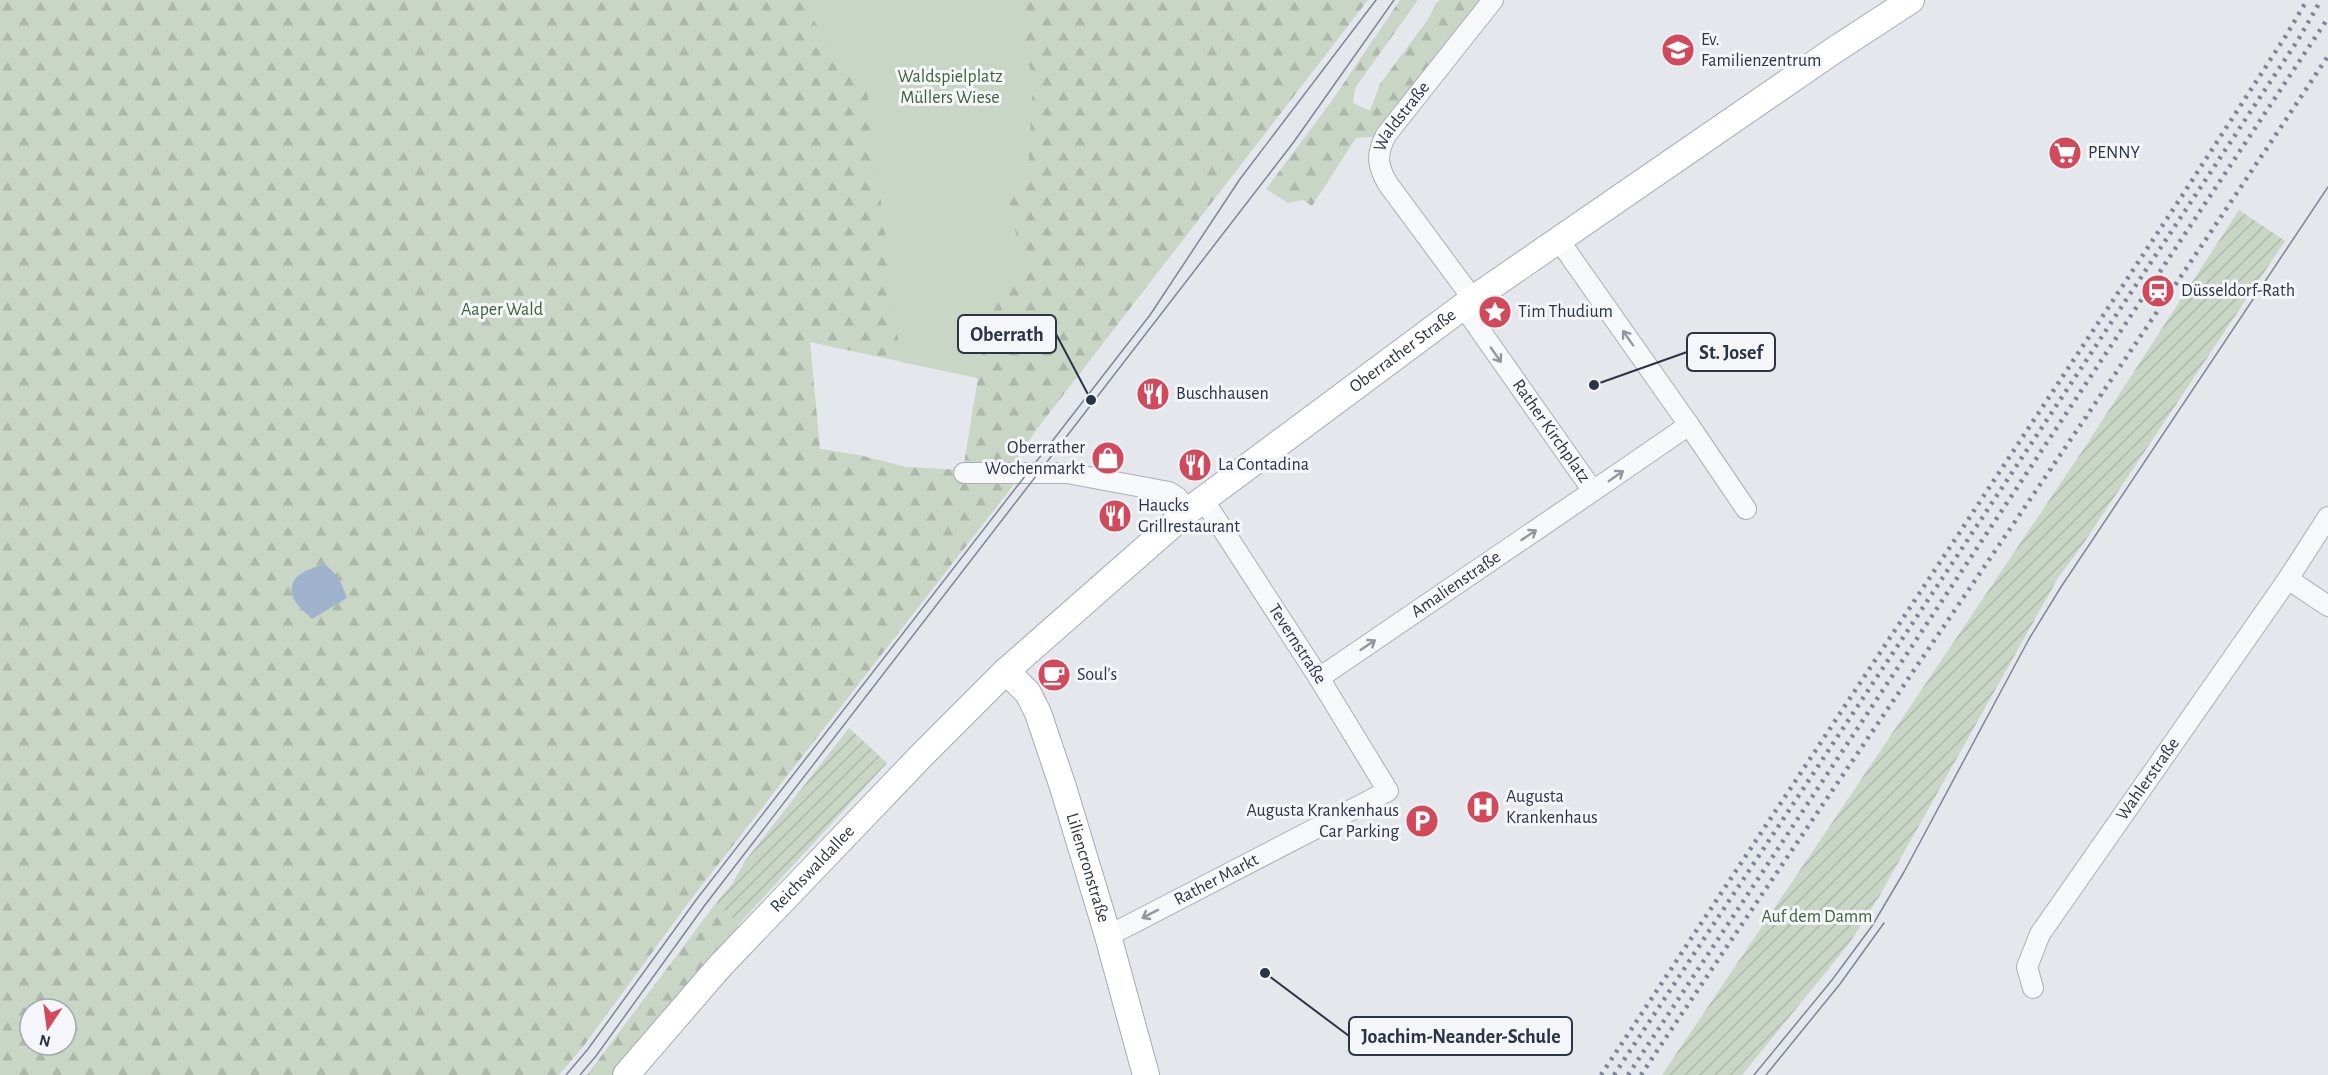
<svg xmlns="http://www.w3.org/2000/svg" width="2328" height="1075" font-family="'Alegreya Sans',sans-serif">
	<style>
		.forest { fill: url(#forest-firs); fill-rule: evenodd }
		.park { fill: #c9d6c5 }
		.garden { fill: url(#garden-furrows) }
		.water { fill: #9fb4cc }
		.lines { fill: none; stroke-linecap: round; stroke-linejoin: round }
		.minor-casing { stroke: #a9aeb7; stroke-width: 22 }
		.major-casing { stroke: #a3abb8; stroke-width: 28 }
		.minor { stroke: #f7f8fa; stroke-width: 20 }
		.major { stroke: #fff; stroke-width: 26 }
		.tram { stroke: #7d8696; stroke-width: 1.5 }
		.rail { stroke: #7d8696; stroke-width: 4.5; stroke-dasharray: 3 6; stroke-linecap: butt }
		.oneway { stroke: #9196a0 }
		.labels { text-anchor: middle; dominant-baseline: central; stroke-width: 6; stroke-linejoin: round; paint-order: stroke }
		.poi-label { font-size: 18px; fill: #2b3445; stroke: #f4f6f9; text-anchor: start }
		.park-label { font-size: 18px; fill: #3f6138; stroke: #f4f6f9 }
		.street-label { font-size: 18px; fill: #2b3445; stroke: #f4f6f9 }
		.leader { fill: none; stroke: #2b3445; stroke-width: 2 }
		.callout-dot { fill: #2b3445; stroke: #f4f6f9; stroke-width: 2 }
		.callout { fill: #f4f6f9; stroke: #2b3445; stroke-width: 2 }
		.callout-label { font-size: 20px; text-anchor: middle; font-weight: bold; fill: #2b3445 }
	</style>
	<defs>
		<pattern id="forest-firs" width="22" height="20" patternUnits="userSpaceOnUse" patternTransform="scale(1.5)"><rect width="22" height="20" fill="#c9d6c5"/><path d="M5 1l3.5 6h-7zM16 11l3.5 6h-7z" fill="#adb8ab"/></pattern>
		<pattern id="garden-furrows" width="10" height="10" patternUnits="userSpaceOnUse" patternTransform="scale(1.5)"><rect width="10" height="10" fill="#c9d6c5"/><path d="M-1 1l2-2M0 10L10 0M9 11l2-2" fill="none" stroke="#adb8ab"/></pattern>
	</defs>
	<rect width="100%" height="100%" fill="#e4e7ec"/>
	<!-- forest -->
	<g class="forest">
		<path d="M0,0H1368L1037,429L1019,455L1012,477L1019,478L692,898L583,1047L559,1075H0ZM810,342L978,378L963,470L906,467L859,455L820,449ZM30,1009H66V1045H30Z"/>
		<polygon points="1400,0 1418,0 1355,88 1353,103 1370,111 1380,84 1429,18 1436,3 1440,0 1490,0 1383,136 1356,138 1312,206 1303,200 1288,203 1266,189 1331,102"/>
		<polygon points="716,903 739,924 737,931 612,1075 587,1075"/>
	</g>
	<!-- park -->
	<polygon class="park" points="814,0 1012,0 1033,80 1028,174 1007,191 1025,277 1004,291 990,317 978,378 901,362 867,90 810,16"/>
	<!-- garden -->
	<g class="garden">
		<polygon points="2239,210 2285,241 2081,547 2058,578 1880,895 1848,945 1742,1075 1662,1075 2083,450"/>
		<polygon points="849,728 887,763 739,924 716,903 732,884 745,861"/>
	</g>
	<!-- water -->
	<path class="water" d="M325,564L339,578L347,598L312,619C306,613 295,604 293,597C286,575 309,569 325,564Z"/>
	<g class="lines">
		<defs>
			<g id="minor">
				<path id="s1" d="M1473,299L1388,184C1377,166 1376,154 1386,135L1493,0"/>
				<path id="s2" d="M1463,306L1593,491L1689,425L1558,239"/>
				<polyline points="1689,425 1746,509"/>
				<polyline points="964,473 1067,473 1169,492 1177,497 1188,511"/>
				<polyline points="2288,579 2328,606"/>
				<path id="s3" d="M1319,678L1593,491"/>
				<path id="s4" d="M1108,936L1388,791L1319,678L1203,499"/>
				<path id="s5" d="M2033,988L2027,967L2040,934L2288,579L2328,517"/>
			</g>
			<g id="major">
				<path id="s6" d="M1006,671L1028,693L1038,713L1063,787L1108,936L1146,1075"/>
				<path id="s7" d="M626,1075L720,966L922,755L1006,671L1188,511L1473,299L1833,51L1911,0"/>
			</g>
		</defs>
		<!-- minor casing -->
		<use href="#minor" class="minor-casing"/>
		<!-- major casing -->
		<use href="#major" class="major-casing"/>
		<!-- minor -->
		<use href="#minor" class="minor"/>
		<!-- major -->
		<use href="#major" class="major"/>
		<!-- tram -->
		<g class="tram">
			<polyline points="566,1075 588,1049 696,900 1150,315 1240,179 1376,0"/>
			<polyline points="580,1075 596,1056 705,905 1293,143 1394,0"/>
			<polyline points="1754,1075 1832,980 1872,926 1904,872 2029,639 2061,587 2328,187"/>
			<polyline points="1766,1075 1840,984 1884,923"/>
		</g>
		<!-- rail -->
		<g class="rail">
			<polyline points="1601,1075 2178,202 2287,34 2307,0"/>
			<polyline points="1614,1075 2247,117 2298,40 2321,0"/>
			<polyline points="1628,1075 2328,18"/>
			<path d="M1641,1075C1868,734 2102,398 2328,56"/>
		</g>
	</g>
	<!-- one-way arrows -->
	<defs><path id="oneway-shaft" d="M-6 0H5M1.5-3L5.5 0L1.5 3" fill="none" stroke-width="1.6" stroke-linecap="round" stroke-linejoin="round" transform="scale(1.5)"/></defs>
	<g class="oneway">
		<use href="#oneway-shaft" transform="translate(1628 338) rotate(-125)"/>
		<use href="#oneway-shaft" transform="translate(1496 355) rotate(55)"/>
		<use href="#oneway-shaft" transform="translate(1616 476) rotate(-35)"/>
		<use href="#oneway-shaft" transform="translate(1529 535) rotate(-34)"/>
		<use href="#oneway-shaft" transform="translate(1368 645) rotate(-34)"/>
		<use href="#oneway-shaft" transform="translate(1150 914) rotate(153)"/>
	</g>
	<!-- icons -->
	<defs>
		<symbol id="school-disc" viewBox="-11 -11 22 22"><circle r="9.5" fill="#d1495b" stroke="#f4f6f9"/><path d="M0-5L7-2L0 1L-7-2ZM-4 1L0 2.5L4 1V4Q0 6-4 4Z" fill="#fff"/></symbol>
		<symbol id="supermarket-disc" viewBox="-11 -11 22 22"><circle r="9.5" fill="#d1495b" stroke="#f4f6f9"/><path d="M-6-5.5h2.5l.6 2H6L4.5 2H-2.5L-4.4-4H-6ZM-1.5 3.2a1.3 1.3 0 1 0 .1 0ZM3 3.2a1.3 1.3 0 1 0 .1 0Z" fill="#fff"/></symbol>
		<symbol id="station-disc" viewBox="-11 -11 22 22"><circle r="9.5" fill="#d1495b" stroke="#f4f6f9"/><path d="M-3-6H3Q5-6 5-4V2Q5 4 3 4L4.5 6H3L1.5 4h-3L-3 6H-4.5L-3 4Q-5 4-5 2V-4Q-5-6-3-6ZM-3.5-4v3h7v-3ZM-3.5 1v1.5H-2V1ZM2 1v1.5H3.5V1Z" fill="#fff"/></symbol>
		<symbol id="sight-disc" viewBox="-11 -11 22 22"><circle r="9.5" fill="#d1495b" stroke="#f4f6f9"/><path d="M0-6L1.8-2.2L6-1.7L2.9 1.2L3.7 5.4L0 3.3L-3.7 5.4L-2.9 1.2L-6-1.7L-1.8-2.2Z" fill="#fff"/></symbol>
		<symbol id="restaurant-disc" viewBox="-11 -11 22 22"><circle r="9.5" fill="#d1495b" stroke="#f4f6f9"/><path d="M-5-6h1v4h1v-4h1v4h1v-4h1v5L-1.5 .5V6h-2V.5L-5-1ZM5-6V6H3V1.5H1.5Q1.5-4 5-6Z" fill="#fff"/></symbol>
		<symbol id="shop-disc" viewBox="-11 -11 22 22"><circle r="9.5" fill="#d1495b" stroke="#f4f6f9"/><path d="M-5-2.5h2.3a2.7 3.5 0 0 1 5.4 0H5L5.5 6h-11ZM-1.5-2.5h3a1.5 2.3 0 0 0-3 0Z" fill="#fff"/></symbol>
		<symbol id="cafe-disc" viewBox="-11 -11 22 22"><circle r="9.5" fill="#d1495b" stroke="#f4f6f9"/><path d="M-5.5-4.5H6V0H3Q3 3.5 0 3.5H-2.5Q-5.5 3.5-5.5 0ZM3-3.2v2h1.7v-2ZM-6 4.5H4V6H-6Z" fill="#fff"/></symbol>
		<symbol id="hospital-disc" viewBox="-11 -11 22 22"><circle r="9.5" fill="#d1495b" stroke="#f4f6f9"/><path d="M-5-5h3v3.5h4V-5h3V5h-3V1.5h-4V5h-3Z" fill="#fff"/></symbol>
		<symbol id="parking-disc" viewBox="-11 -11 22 22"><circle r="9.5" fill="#d1495b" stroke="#f4f6f9"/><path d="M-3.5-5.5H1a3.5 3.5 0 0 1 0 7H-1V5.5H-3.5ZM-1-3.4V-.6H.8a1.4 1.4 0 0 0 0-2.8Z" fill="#fff"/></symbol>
	</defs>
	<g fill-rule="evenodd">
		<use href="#school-disc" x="1659" y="31" width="38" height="38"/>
		<use href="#supermarket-disc" x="2046" y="134" width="38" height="38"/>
		<use href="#station-disc" x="2139" y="272" width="38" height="38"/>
		<use href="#sight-disc" x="1476" y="293" width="38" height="38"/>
		<use href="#restaurant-disc" x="1134" y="375" width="38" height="38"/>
		<use href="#shop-disc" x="1089" y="439" width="38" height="38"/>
		<use href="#restaurant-disc" x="1176" y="446" width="38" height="38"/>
		<use href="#restaurant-disc" x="1096" y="497" width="38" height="38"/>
		<use href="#cafe-disc" x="1035" y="656" width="38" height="38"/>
		<use href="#hospital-disc" x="1464" y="788" width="38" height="38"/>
		<use href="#parking-disc" x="1403" y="802" width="38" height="38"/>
	</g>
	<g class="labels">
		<!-- poi labels -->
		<g class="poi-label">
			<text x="1701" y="40">Ev.<tspan x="1701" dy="21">Familienzentrum</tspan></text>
			<text x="2088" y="153">PENNY</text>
			<text x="2181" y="291">Düsseldorf-Rath</text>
			<text x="1518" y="312">Tim Thudium</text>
			<text x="1176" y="394">Buschhausen</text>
			<text x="1085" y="448" text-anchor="end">Oberrather<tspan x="1085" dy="21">Wochenmarkt</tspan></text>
			<text x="1218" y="465">La Contadina</text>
			<text x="1138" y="506">Haucks<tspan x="1138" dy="21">Grillrestaurant</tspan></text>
			<text x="1077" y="675">Soul's</text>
			<text x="1506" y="797">Augusta<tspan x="1506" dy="21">Krankenhaus</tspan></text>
			<text x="1399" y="811" text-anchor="end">Augusta Krankenhaus<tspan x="1399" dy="21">Car Parking</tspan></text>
		</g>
		<!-- park labels -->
		<g class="park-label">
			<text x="950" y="77">Waldspielplatz<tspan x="950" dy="21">Müllers Wiese</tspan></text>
			<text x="502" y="310">Aaper Wald</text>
			<text x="1817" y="917">Auf dem Damm</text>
		</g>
		<!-- street labels -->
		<g class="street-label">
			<text stroke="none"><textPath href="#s1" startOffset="219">Waldstraße</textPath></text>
			<text stroke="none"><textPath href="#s7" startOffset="1065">Oberrather Straße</textPath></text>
			<text stroke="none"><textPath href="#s2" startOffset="153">Rather Kirchplatz</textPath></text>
			<text stroke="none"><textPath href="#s3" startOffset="166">Amalienstraße</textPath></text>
			<text transform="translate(1297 644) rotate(57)">Tevernstraße</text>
			<text stroke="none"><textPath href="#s5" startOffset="246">Wahlerstraße</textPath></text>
			<text stroke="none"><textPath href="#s6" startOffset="216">Liliencronstraße</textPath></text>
			<text stroke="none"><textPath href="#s7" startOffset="278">Reichswaldallee</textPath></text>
			<text stroke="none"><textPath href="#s4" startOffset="122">Rather Markt</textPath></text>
		</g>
	</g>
	<!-- callouts -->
	<path class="leader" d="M1091 400L1056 334M1594 385L1687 352M1265 973L1349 1036"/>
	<g class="callout-dot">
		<circle cx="1091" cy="400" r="6"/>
		<circle cx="1594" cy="385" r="6"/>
		<circle cx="1265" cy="973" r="6"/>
	</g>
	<g class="callout">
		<rect x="958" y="315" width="98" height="38" rx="6"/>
		<rect x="1687" y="333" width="88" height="38" rx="6"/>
		<rect x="1349" y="1017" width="223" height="38" rx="6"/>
	</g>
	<g class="callout-label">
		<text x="1007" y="341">Oberrath</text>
		<text x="1731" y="359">St. Josef</text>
		<text x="1461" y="1043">Joachim-Neander-Schule</text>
	</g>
	<!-- north arrow -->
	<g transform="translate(48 1027) rotate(193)"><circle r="28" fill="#f4f6f9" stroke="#a4a8b1" stroke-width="1.5"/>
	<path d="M0-4.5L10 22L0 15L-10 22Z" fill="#d1495b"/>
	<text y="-9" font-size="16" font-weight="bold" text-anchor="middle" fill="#2b3445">N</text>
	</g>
</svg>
